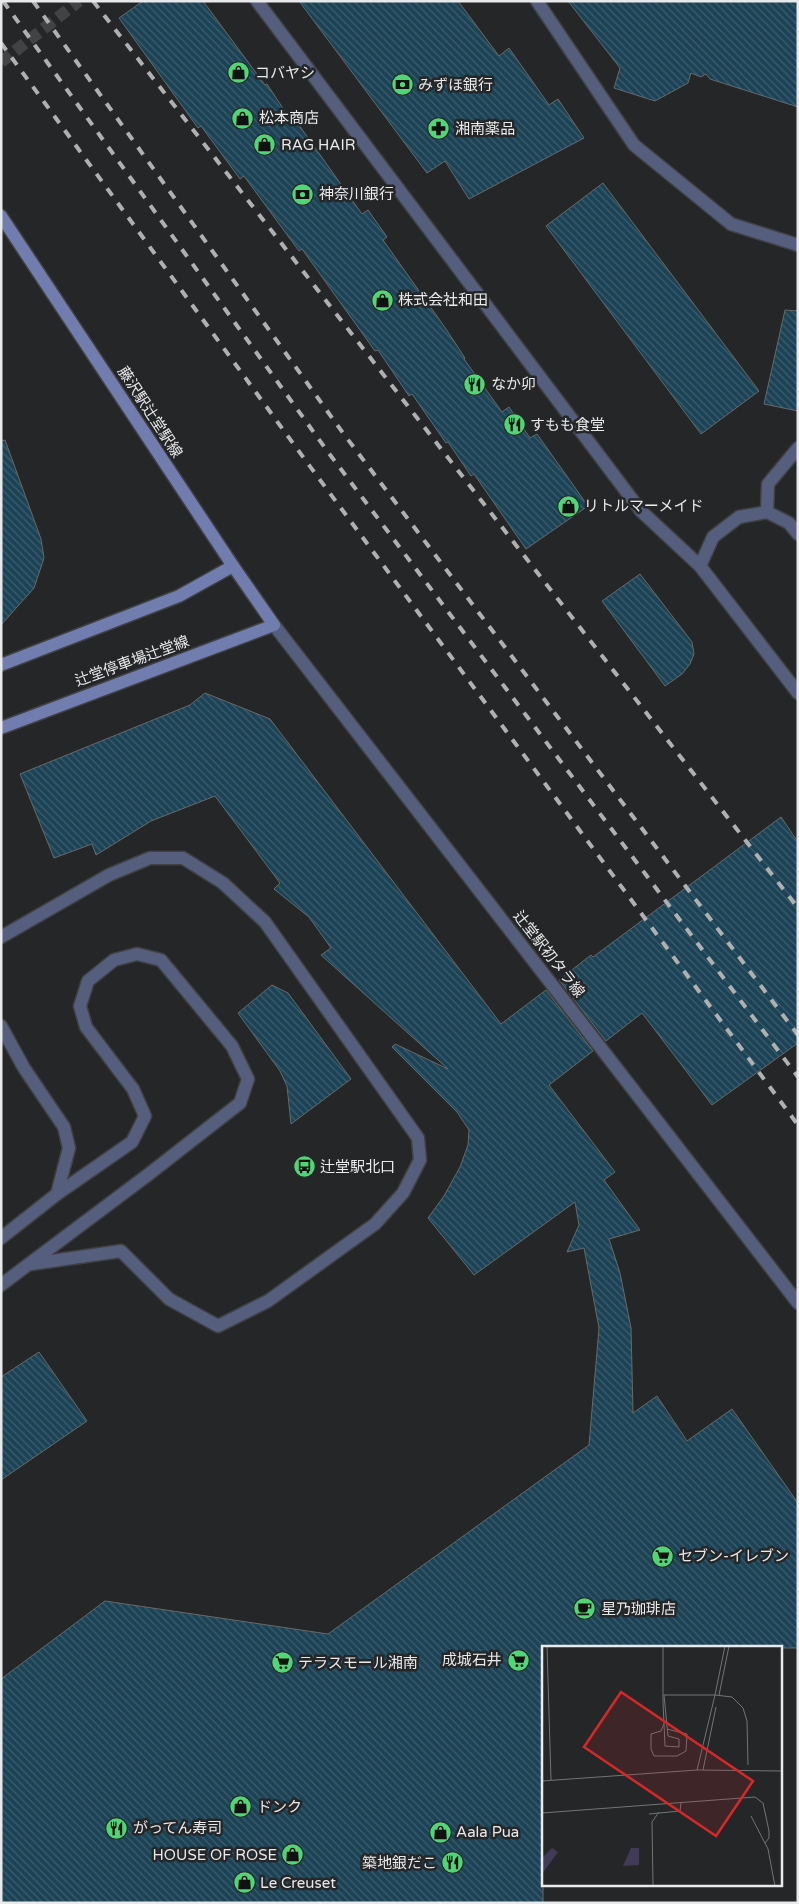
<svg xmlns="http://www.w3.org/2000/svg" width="799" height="1904" font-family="'Varela Round','Noto Sans JP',sans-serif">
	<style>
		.building { fill: url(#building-back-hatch); stroke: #666a6b }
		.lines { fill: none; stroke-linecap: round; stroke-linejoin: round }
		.secondary-tunnel { stroke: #414345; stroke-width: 12; stroke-dasharray: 12 6; stroke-linecap: butt }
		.minor-casing { stroke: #3f4143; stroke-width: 15 }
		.tertiary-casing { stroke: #3f4143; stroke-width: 15 }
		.secondary-casing { stroke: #3f4143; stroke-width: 15 }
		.minor { stroke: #565e7d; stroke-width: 12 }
		.tertiary { stroke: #565e7d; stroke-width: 12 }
		.secondary { stroke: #717daf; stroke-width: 12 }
		.rail { stroke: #afb0b2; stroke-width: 4; stroke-dasharray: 9 9; stroke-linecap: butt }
		.labels { text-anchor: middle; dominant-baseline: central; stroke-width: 5; stroke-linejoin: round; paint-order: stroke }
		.poi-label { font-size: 15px; fill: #e8e9eb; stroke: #242628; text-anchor: start }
		.street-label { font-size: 15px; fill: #e8e9eb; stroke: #242628 }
		.inset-road { fill: none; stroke: #727476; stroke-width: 1 }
		.view { fill: #d62828; fill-opacity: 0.15; stroke: #d62828; stroke-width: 2.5 }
		.inset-edge { fill: none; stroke: #e8e9eb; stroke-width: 2.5 }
	</style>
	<defs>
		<pattern id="building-back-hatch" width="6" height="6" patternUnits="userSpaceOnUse" patternTransform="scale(1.25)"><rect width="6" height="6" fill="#1c4355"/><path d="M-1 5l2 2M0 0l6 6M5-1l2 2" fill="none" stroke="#3d5e6e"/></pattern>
	</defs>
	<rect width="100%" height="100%" fill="#242628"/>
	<!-- building -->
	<g class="building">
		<polygon points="143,1 203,1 265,85 267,84 286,113 289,111 362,214 368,210 387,237 383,240 446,329 465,358 464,359 502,412 509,407 530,438 537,434 588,506 526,549 474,474 471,476 448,442 446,443 412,394 409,396 378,350 375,351 302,249 299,251 244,176 240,179 201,126 198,128 119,18"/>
		<polygon points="299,1 458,1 499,56 509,48 549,105 558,99 584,138 469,199 445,161 427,173"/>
		<polygon points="568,1 798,1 798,107 710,79 706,74 701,77 691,73 688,83 655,101 614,88 620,68"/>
		<polygon points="603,183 759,391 701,434 546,226"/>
		<polygon points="785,310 798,311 798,411 764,404"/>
		<polygon points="5,440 41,539 44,558 34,588 1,625 1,441"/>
		<polygon points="640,574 692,642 694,654 690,664 682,674 665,686 602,601"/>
		<polygon points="205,693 270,719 501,1024 546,990 593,1051 549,1085 615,1172 604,1180 640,1230 609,1239 620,1273 631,1328 633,1413 657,1396 687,1441 732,1409 798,1503 798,1648 543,1648 543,1903 1,1903 1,1679 105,1601 328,1634 589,1445 599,1328 584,1248 567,1252 579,1225 575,1202 474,1275 428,1218 444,1196 460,1167 468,1145 469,1130 457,1112 392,1047 395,1044 448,1069 321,955 331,948 309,917 274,889 280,883 215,796 151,821 96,855 92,844 54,858 20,774 190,705"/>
		<polygon points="781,817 798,842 798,1043 712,1105 642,1013 606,1041 559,980 591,955 593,957"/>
		<polygon points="272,985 288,993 351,1079 291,1124 287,1086 280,1071 238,1013"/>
		<polygon points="39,1352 87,1421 1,1480 1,1377"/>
	</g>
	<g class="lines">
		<!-- secondary-tunnel -->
		<polyline class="secondary-tunnel" points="1,62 79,1"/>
		<defs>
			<g id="minor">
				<polyline points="537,1 634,145 731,224 798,245"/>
				<polyline points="767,512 768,484 798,448"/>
			</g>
			<g id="tertiary">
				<polyline points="257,1 641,511 700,566 798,693"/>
				<polyline points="700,566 713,537 739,517 767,512 789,523 798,534"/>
				<polyline points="274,625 798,1303"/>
				<polyline points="1,937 109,875 150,858 183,858 223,883 265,922 418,1138 420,1160 403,1193 375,1224 268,1301 218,1326 169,1299 121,1251 31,1264"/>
				<polyline points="1,1026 24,1068 64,1127 69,1148 57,1194"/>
				<polyline points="1,1238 57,1194 132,1142 145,1116 133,1089 86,1027 80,1006 88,981 114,960 137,954 161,960 232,1046 248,1079 240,1103 149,1174 1,1285"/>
			</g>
			<g id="secondary">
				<polyline points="1,216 233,566 274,625 1,728"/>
				<polyline points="1,665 179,596 233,566"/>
			</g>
		</defs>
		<!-- minor casing -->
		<use href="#minor" class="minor-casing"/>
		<!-- tertiary casing -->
		<use href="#tertiary" class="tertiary-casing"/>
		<!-- secondary casing -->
		<use href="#secondary" class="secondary-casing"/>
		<!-- minor -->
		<use href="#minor" class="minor"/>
		<!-- tertiary -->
		<use href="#tertiary" class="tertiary"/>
		<!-- secondary -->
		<use href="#secondary" class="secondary"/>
		<!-- rail -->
		<g class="rail">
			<polyline points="3,1 328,452 798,1077"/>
			<polyline points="33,1 343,433 798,1035"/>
			<polyline points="93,1 798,908"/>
			<polyline points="1,43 306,461 798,1125"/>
		</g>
	</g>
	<!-- icons -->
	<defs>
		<symbol id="shop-disc" viewBox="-11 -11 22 22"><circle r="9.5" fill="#4fd675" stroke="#242628"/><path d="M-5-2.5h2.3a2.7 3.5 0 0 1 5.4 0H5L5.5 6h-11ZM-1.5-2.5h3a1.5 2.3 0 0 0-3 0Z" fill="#111"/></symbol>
		<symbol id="bank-disc" viewBox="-11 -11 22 22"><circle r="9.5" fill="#4fd675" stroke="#242628"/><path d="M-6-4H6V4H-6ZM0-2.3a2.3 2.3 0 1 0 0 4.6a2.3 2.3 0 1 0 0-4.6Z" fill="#111"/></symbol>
		<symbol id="pharmacy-disc" viewBox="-11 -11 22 22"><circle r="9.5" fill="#4fd675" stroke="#242628"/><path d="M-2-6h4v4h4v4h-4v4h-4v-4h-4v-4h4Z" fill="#111"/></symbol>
		<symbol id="restaurant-disc" viewBox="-11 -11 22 22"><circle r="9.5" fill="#4fd675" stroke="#242628"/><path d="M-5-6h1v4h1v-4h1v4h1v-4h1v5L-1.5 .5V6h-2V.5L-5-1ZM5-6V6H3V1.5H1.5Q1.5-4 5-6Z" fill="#111"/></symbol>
		<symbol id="bus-disc" viewBox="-11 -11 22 22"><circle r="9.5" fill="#4fd675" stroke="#242628"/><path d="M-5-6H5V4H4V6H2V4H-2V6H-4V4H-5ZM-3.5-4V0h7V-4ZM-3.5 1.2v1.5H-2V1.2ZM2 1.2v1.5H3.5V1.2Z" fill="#111"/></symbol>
		<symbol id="supermarket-disc" viewBox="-11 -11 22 22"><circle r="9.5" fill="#4fd675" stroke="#242628"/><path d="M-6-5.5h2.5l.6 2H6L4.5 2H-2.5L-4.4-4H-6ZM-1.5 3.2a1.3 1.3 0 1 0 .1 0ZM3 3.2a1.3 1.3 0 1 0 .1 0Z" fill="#111"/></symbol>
		<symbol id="cafe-disc" viewBox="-11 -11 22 22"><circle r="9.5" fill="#4fd675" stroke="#242628"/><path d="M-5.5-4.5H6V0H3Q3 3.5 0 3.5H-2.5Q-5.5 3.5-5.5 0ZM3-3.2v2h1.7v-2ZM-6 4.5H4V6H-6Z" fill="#111"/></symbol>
	</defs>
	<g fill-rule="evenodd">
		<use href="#shop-disc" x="226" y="60" width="25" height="25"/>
		<use href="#bank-disc" x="390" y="72" width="25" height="25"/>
		<use href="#shop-disc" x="230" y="106" width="25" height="25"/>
		<use href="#pharmacy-disc" x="426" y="116" width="25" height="25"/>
		<use href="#shop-disc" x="252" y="132" width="25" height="25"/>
		<use href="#bank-disc" x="290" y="182" width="25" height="25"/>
		<use href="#shop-disc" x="370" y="288" width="25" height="25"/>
		<use href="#restaurant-disc" x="462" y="372" width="25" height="25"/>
		<use href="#restaurant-disc" x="502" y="412" width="25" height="25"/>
		<use href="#shop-disc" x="556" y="494" width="25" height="25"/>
		<use href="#bus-disc" x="292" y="1154" width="25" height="25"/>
		<use href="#supermarket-disc" x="650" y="1544" width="25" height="25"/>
		<use href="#cafe-disc" x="572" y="1596" width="25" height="25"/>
		<use href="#supermarket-disc" x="506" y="1648" width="25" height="25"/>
		<use href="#supermarket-disc" x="270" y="1650" width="25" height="25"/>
		<use href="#shop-disc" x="228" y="1794" width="25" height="25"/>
		<use href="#restaurant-disc" x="104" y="1816" width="25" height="25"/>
		<use href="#shop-disc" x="428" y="1820" width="25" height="25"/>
		<use href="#shop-disc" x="280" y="1842" width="25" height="25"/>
		<use href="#restaurant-disc" x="440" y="1850" width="25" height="25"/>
		<use href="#shop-disc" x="232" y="1870" width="25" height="25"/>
	</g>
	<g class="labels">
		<!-- poi labels -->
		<g class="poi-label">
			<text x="255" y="73">コバヤシ</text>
			<text x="418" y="85">みずほ銀行</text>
			<text x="259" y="118">松本商店</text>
			<text x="455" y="129">湘南薬品</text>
			<text x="281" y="145">RAG HAIR</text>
			<text x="319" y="194">神奈川銀行</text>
			<text x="398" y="300">株式会社和田</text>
			<text x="491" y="384">なか卯</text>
			<text x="530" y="425">すもも食堂</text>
			<text x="584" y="506">リトルマーメイド</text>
			<text x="320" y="1167">辻堂駅北口</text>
			<text x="678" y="1556">セブン-イレブン</text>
			<text x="601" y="1609">星乃珈琲店</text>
			<text x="502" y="1660" text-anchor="end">成城石井</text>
			<text x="298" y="1663">テラスモール湘南</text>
			<text x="257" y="1807">ドンク</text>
			<text x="133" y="1828">がってん寿司</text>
			<text x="456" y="1832">Aala Pua</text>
			<text x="277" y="1855" text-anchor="end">HOUSE OF ROSE</text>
			<text x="437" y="1863" text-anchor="end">築地銀だこ</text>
			<text x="260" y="1883">Le Creuset</text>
		</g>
		<!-- street labels -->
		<g class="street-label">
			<text transform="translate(150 412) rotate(57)">藤沢駅辻堂駅線</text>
			<text transform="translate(132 661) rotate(-20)">辻堂停車場辻堂線</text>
			<text transform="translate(549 954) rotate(52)">辻堂駅初タラ線</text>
		</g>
	</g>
	<!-- overview -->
	<g transform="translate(542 1646)">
		<rect width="240" height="240" fill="#242628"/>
		<path d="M10,202L16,206L0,228V212ZM89,202H97V219L81,220Z" fill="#413b57"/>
		<path class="inset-road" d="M5,0L9,134M121,0V56L123,100L137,101V93L126,90L122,49M122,49H173L183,0M177,49L187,0M122,78L119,85L109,88V103L112,110H135L144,105L145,88L125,83M206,119L205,75L201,62L190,51L173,49L155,124L240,125M161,124L174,61M0,135L155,124M0,167L213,151L221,157L227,185V192L223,197M107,168L138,165L139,157M209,170L226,203L233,240M111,240L110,176L117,166"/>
		<path class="view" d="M79,46L211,135L174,190L42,101Z"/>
		<rect width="240" height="240" class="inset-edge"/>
	</g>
	<!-- border -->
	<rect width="799" height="1904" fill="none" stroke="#e8e9eb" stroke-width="5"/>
</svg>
